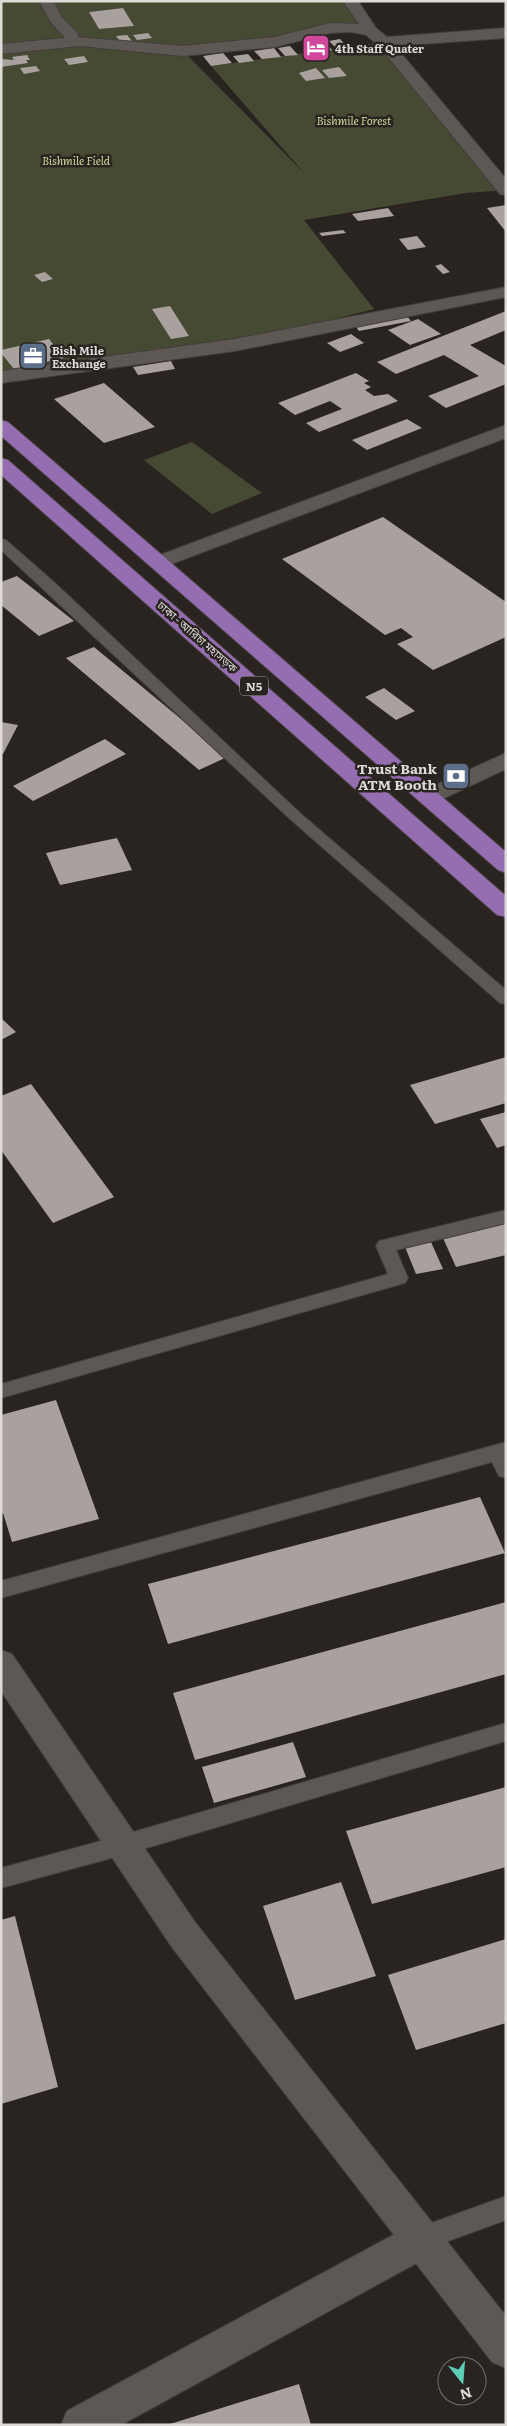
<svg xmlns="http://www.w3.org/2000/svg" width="507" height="2426" font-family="Literata,'Noto Sans Bengali',serif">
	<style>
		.green { fill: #464a33; fill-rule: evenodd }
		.building { fill: #a9a19e }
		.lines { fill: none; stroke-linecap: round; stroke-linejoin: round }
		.service-casing { stroke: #443e3c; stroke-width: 2 }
		.minor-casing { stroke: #443e3c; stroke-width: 2 }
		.tertiary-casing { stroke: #443e3c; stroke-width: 2 }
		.trunk-casing { stroke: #443e3c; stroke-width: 2 }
		.service { fill: #5e5854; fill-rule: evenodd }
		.minor { fill: #5e5854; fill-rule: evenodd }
		.tertiary { fill: #5e5854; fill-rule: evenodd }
		.trunk { fill: #946eb0; fill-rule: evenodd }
		.labels { text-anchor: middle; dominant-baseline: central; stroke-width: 5; stroke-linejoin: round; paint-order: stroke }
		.far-poi-label { font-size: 11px; font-weight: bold; fill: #dedad8; stroke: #2a2421; text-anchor: start }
		.far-park-label { font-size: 11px; font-style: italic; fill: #d0d99a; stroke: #2a2421 }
		.far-street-label { font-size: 11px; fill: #dedad8; stroke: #2a2421 }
		.shield { fill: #2a2421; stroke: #a8a3a1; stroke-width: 1 }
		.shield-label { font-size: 12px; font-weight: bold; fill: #dedad8 }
		.poi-label { font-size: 14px; font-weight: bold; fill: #dedad8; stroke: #2a2421; text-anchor: end }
	</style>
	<rect width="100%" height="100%" fill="#2a2421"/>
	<!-- green -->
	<g class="green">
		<path d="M1,1H350L369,28L351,27L184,52L305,174L211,66L384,42L506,190L466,193L304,220L374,309L235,345L1,377ZM123,8L133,26L99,29L89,12Z"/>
		<polygon points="192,442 262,493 212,514 144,460"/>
	</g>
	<!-- building -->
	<g class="building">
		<polygon points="123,8 134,26 99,29 89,12"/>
		<polygon points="148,33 152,38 137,40 133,35"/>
		<polygon points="127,35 132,41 121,43 116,36"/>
		<polygon points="340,39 348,48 337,49 329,41"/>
		<polygon points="325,42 332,50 310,53 303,45"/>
		<polygon points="290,46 298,55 285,56 278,48"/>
		<polygon points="274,48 281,57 262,59 254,51"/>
		<polygon points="223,53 232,63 211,66 203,56"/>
		<polygon points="248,54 254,61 239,63 233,56"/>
		<polygon points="27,55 30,60 26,60 28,63 1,67 1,59 14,60 12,57"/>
		<polygon points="84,56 88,62 69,65 64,59"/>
		<polygon points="36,66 40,71 24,74 20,68"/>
		<polygon points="339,67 347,76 329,78 322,70"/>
		<polygon points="316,68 325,78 306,81 299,73"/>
		<polygon points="506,205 506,232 487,208"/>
		<polygon points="388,208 394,216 358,221 352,214"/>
		<polygon points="343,230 346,233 322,236 319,233"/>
		<polygon points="417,236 426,247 408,250 399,239"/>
		<polygon points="441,264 450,272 443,274 435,266"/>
		<polygon points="45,272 53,279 42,282 34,275"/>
		<polygon points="170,306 189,336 171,339 152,309"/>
		<polygon points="506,311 506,330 470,345 506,366 506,384 446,408 428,396 479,376 444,355 396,374 377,362"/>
		<polygon points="405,314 411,321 359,331 353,323"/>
		<polygon points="418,319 441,334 410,345 388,330"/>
		<polygon points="351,334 364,343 340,352 327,343"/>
		<polygon points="49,339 64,358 14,369 1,353 1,350"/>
		<polygon points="171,361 175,369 138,375 133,367"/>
		<polygon points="356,373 369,381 364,383 371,387 365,390 374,396 388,394 398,401 319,432 306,423 342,409 330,401 295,415 278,403"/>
		<polygon points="104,383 155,427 104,443 54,399"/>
		<polygon points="407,419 422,428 367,450 352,440"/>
		<polygon points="383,517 506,602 506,637 433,670 397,644 413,637 401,628 385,635 282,559"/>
		<polygon points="17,576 74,621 39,636 1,605 1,582"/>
		<polygon points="94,647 227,757 199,770 66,658"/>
		<polygon points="384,688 415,711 396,720 365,697"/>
		<polygon points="1,722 18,725 3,754 1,754"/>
		<polygon points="105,739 126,754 33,801 13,786"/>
		<polygon points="117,838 132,870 60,885 46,853"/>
		<polygon points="1,1018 16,1032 1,1040"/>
		<polygon points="506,1057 506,1103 435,1124 410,1085"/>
		<polygon points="31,1084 114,1197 53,1223 1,1150 1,1096"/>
		<polygon points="506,1112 506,1145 497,1148 480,1119"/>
		<polygon points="506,1222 506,1255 456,1267 443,1238"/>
		<polygon points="431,1242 443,1269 416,1274 405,1247"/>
		<polygon points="56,1400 99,1519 12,1542 3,1513 1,1514 1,1415"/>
		<polygon points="480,1497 505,1553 168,1644 148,1584"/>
		<polygon points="506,1602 506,1674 195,1760 173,1693"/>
		<polygon points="293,1742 306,1777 214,1803 202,1767"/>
		<polygon points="506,1787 506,1867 372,1904 346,1831"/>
		<polygon points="341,1882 376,1976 295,2000 263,1906"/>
		<polygon points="15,1916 58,2087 1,2104 1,1920"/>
		<polygon points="506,1939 506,2023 416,2050 388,1975"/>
		<polygon points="299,2384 311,2425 170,2425 170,2424"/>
	</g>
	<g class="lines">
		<defs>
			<g id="service">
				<polygon points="1,539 6,540 55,583 300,813 506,990 506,1004 500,1003 290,819 1,550"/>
				<polygon points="506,1210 506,1223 396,1250 408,1278 405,1283 1,1398 1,1384 388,1274 376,1246 379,1241"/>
				<polygon points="506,1442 506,1478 499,1476 492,1462 1,1598 1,1581"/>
				<polygon points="506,1723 506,1741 123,1855 1,1888 1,1868 123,1835"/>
				<polygon points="506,2196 506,2220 421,2251 412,2248 409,2239 412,2230"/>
			</g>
			<g id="minor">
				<polygon points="39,1 54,1 61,16 79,35 77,37 183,46 275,37 330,23 359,24 343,1 358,1 376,28 387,37 506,28 506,38 395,46 506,179 506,195 500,194 380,47 366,35 351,32 330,33 275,47 183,56 80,46 1,54 1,44 65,38 50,21"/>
				<polygon points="506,425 506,438 166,566 159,568 152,566 149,562 152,558"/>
				<polygon points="506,753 506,769 436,802 428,804 420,802 416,797 420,792"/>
				<polygon points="421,2220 435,2225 440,2239 435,2253 121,2425 61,2425 67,2411"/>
			</g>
			<g id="tertiary">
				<polygon points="506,287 506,297 235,351 1,383 1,371 235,339"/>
				<polygon points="1,1650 12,1654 195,1922 506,2316 506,2368 492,2362 171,1946 1,1691"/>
			</g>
			<g id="trunk">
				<polygon points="1,420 8,422 506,852 506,873 498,870 1,436"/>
				<polygon points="1,458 8,460 506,896 506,917 497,915 1,475"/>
			</g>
		</defs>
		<!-- service casing -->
		<use href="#service" class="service-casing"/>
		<!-- minor casing -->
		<use href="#minor" class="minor-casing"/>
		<!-- tertiary casing -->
		<use href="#tertiary" class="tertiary-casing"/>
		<!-- trunk casing -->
		<use href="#trunk" class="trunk-casing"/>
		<!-- service -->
		<use href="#service" class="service"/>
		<!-- minor -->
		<use href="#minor" class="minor"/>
		<!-- tertiary -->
		<use href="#tertiary" class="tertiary"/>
		<!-- trunk -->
		<use href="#trunk" class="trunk"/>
	</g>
	<!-- icons -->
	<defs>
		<symbol id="hotel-square" viewBox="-11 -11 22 22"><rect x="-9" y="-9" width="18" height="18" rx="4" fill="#d1479c" stroke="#2a2421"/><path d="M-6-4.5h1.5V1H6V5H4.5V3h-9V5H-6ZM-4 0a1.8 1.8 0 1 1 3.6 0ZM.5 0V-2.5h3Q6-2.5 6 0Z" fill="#fff"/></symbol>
		<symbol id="office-square" viewBox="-11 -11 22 22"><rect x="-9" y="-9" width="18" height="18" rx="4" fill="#5c6f8a" stroke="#2a2421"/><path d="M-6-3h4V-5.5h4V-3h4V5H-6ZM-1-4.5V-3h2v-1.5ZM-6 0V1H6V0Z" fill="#fff"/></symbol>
		<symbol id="bank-square" viewBox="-11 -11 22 22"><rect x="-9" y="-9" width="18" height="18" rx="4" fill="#5c6f8a" stroke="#2a2421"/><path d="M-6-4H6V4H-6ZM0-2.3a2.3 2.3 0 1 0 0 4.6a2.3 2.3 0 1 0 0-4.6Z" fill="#fff"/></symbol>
	</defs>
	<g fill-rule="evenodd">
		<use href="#hotel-square" x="300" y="32" width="32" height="32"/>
		<use href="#office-square" x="17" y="340" width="32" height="32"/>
		<use href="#bank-square" x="440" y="760" width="32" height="32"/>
	</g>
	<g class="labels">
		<!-- far-poi labels -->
		<g class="far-poi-label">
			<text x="335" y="48">4th Staff Quater</text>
			<text x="52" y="350">Bish Mile<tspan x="52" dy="13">Exchange</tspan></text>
		</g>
		<!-- far-park labels -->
		<g class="far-park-label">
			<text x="354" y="120">Bishmile Forest</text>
			<text x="76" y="160">Bishmile Field</text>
		</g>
		<!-- far-street labels -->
		<g class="far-street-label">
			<text transform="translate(198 636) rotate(41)">ঢাকা - আরিচা মহাসড়ক</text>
		</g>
		<!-- shield labels -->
		<rect class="shield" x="240" y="676.5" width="28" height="19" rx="4"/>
		<g class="shield-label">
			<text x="254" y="686">N5</text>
		</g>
		<!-- poi labels -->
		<g class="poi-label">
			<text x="437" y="768">Trust Bank<tspan x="437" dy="16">ATM Booth</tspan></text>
		</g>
	</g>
	<!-- border -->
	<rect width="507" height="2426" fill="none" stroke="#dedad8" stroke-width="5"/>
	<!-- north arrow -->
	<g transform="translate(462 2381) rotate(163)"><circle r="24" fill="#2a2421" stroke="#726d6a"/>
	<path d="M0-4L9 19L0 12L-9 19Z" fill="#5eceb8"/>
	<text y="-8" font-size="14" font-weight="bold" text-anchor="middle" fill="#dedad8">N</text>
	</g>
</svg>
